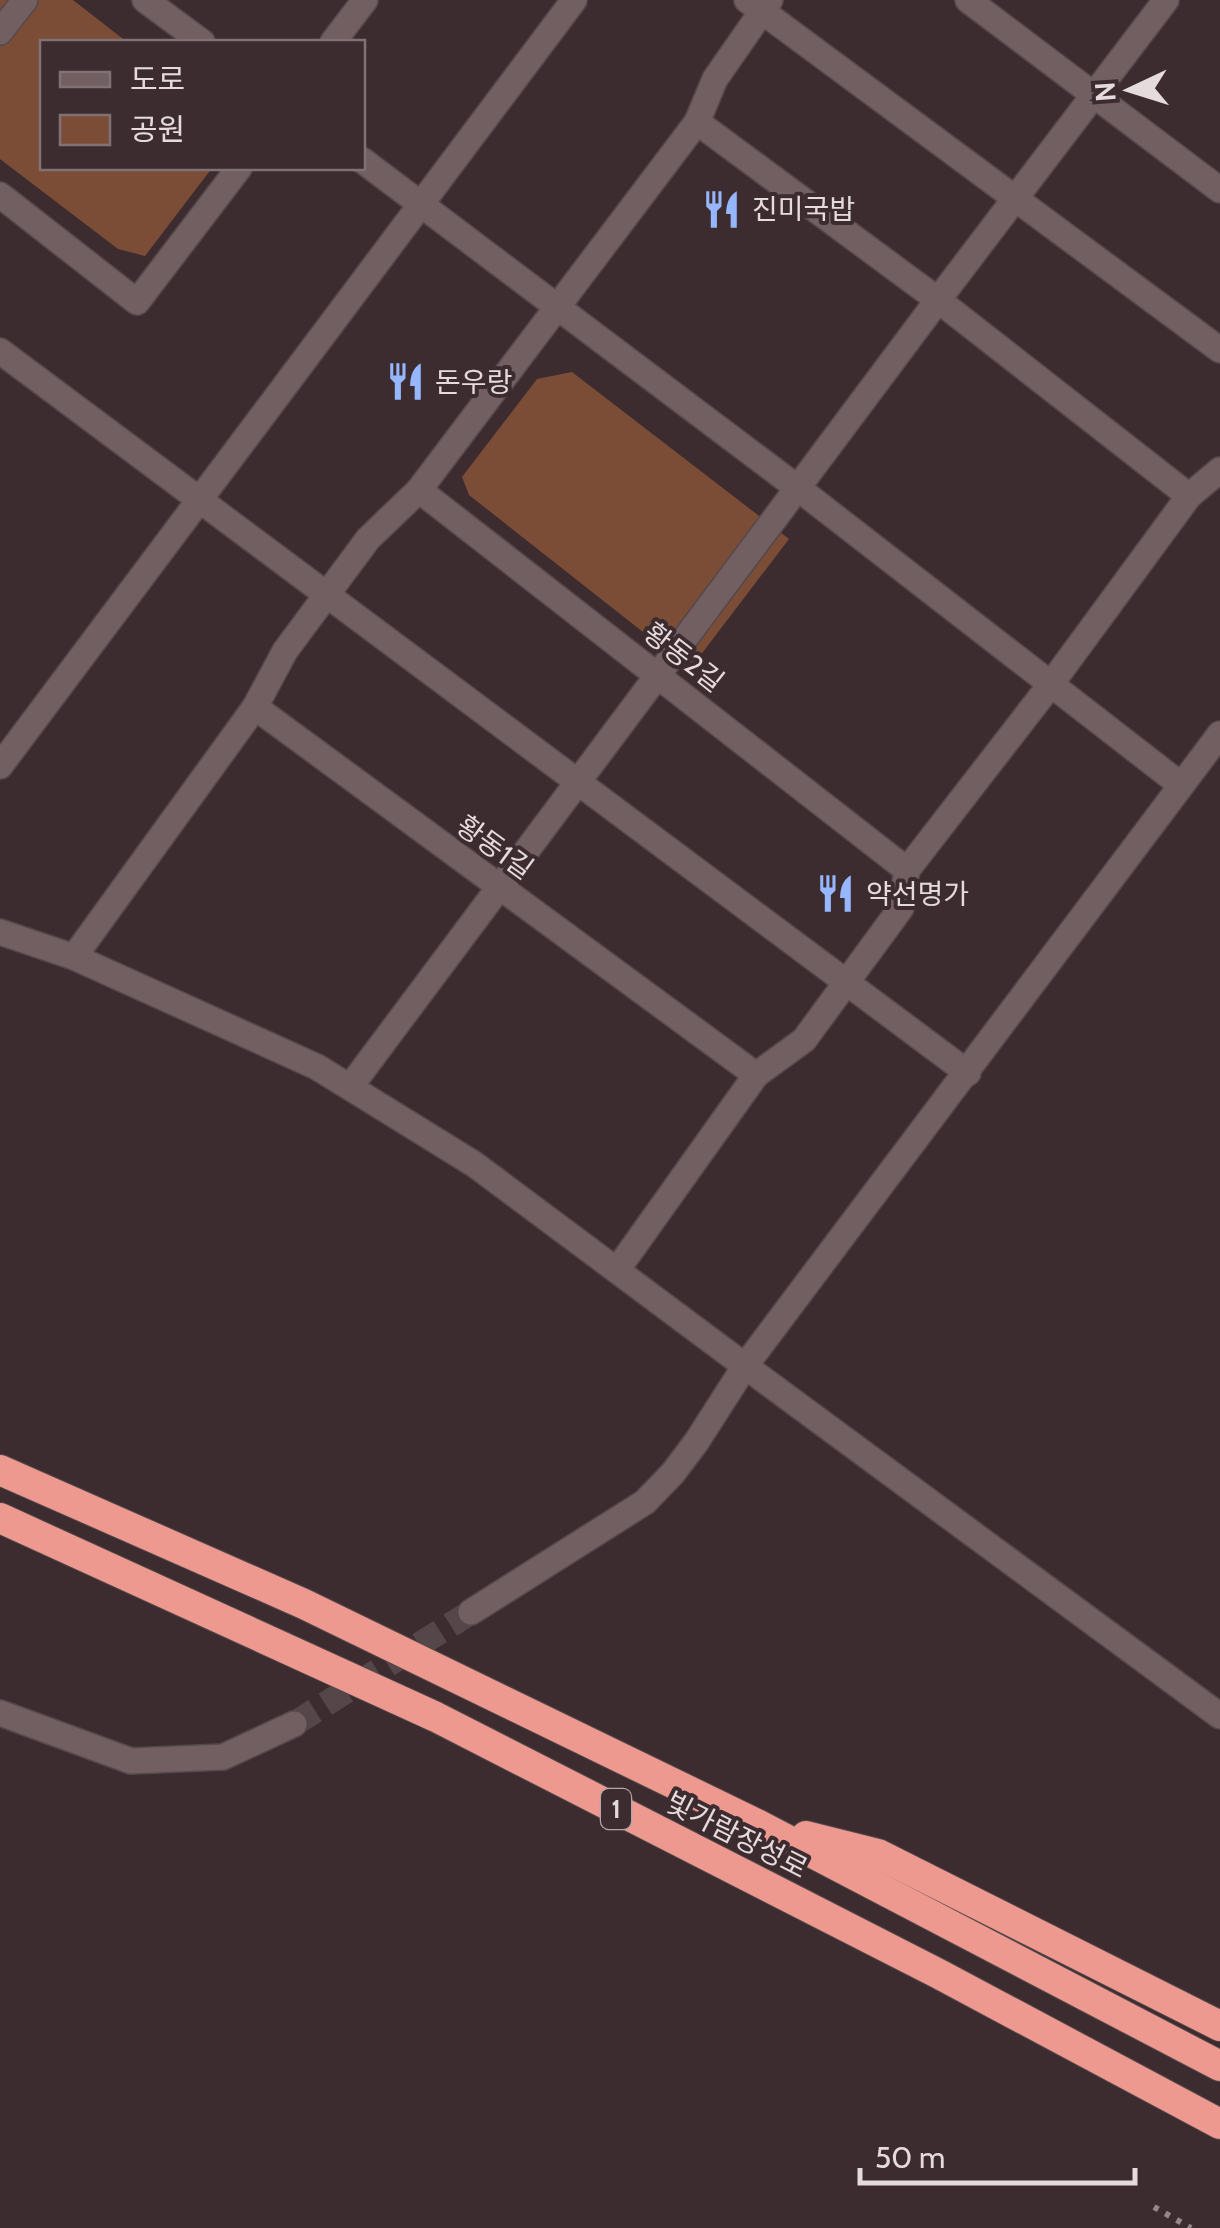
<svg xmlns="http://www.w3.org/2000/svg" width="1220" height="2228" font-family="Cabin,'Noto Sans KR',sans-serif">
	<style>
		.green { fill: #7c4d36 }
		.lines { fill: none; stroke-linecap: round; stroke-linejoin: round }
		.street-tunnel { stroke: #554649; stroke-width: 25; stroke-dasharray: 25 12; stroke-linecap: butt }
		.street-casing { stroke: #55484a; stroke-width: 28 }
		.highway-casing { stroke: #55484a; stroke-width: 32 }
		.path { stroke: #948789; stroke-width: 6; stroke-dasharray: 5 8; stroke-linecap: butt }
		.street { stroke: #715f62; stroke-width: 25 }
		.highway { stroke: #ed9990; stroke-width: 30 }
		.labels { text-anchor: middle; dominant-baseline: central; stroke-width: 8; stroke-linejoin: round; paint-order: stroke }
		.shield { fill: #3c2c2f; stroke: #b2a6a8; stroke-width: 2.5 }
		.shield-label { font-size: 25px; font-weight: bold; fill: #e5dadc }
		.poi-label { font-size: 28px; fill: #e5dadc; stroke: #3c2c2f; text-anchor: start }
		.street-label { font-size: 28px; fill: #e5dadc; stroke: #3c2c2f }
	</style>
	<rect width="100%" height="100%" fill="#3c2c2f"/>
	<!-- green -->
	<g class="green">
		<polygon points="0,0 73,0 127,42 42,42 42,168 212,168 145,256 118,249 0,159"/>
		<polygon points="572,372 789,539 690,669 469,495 462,477 537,379"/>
	</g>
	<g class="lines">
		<!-- street-tunnel -->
		<polyline class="street-tunnel" points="294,1724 471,1612"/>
		<defs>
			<g id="street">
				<polyline points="145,0 202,42"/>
				<polyline points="747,0 1220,350"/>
				<polyline points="968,0 1220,190"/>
				<polyline points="0,32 25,0"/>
				<polyline points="333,42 365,0"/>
				<polygon points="697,122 938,300 1189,496 1051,684 907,870 419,490"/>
				<polyline points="697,122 715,79 770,0"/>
				<polyline points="362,160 799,489 1181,785"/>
				<polyline points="0,195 137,302 239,168"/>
				<polyline points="0,351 968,1073"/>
				<polyline points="1189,496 1220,470"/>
				<polyline points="255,707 285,651 368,539 419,490"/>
				<polyline points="0,766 574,0"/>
				<polyline points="0,932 74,957 317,1067 474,1164 745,1366 1220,734"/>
				<polyline points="74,957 255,707 756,1075 617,1270"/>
				<polyline points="756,1075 804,1040 901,908 907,870"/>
				<polyline points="350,1087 938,300 1166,0"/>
				<polyline points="471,1612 645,1502 673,1473 697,1441 745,1366 1220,1716"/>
				<polyline points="0,1713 131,1761 223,1757 294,1724"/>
			</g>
			<g id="highway">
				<polyline points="0,1470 304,1604 759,1825 1220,2066"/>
				<polyline points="0,1518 436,1717 939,1974 1220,2124"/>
				<polyline points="806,1836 878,1854 1220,2026"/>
			</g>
		</defs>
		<!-- street casing -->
		<use href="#street" class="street-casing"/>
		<!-- highway casing -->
		<use href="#highway" class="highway-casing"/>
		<!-- path -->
		<polyline class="path" points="1154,2207 1191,2228"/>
		<!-- street -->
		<use href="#street" class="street"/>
		<!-- highway -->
		<use href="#highway" class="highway"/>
	</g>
	<!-- icons -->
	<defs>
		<symbol id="restaurant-bare" viewBox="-9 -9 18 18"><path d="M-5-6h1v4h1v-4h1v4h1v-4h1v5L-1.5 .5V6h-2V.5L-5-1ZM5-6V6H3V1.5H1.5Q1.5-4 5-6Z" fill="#96b6fd" stroke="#3c2c2f" stroke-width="2.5" paint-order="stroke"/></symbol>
	</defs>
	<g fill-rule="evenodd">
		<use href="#restaurant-bare" x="694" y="182" width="55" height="55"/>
		<use href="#restaurant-bare" x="378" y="354" width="55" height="55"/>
		<use href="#restaurant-bare" x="808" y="866" width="55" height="55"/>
	</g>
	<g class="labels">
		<!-- shield labels -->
		<rect class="shield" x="601" y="1789" width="30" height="40" rx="8"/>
		<g class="shield-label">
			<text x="616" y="1809">1</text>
		</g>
		<!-- poi labels -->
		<g class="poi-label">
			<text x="752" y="209">진미국밥</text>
			<text x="435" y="382">돈우랑</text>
			<text x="866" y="894">약선명가</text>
		</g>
		<!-- street labels -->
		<g class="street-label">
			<text transform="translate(684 657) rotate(38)">황동2길</text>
			<text transform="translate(495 847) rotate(36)">황동1길</text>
			<text transform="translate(737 1835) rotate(27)">빛가람장성로</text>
		</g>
	</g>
	<!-- legend -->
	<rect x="40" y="40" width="325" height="130" fill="#3c2c2f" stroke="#807274" stroke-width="2.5"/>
	<rect x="60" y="72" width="50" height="15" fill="#715f62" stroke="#807274" stroke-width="2.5"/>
	<text x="130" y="90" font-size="30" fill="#e5dadc">도로</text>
	<rect x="60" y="115" width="50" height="30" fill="#7c4d36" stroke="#807274" stroke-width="2.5"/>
	<text x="130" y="140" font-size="30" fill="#e5dadc">공원</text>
	<!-- north arrow -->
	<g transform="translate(1130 90) rotate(266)" stroke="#3c2c2f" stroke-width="8" paint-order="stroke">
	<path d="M0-8L18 38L0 25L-18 38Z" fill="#e5dadc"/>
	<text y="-15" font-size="28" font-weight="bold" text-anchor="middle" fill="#e5dadc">N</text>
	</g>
	<!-- scale -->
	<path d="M860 2168v15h275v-15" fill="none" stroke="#e5dadc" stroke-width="5"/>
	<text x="875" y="2168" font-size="30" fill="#e5dadc" stroke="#3c2c2f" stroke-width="8" paint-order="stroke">50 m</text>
</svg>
